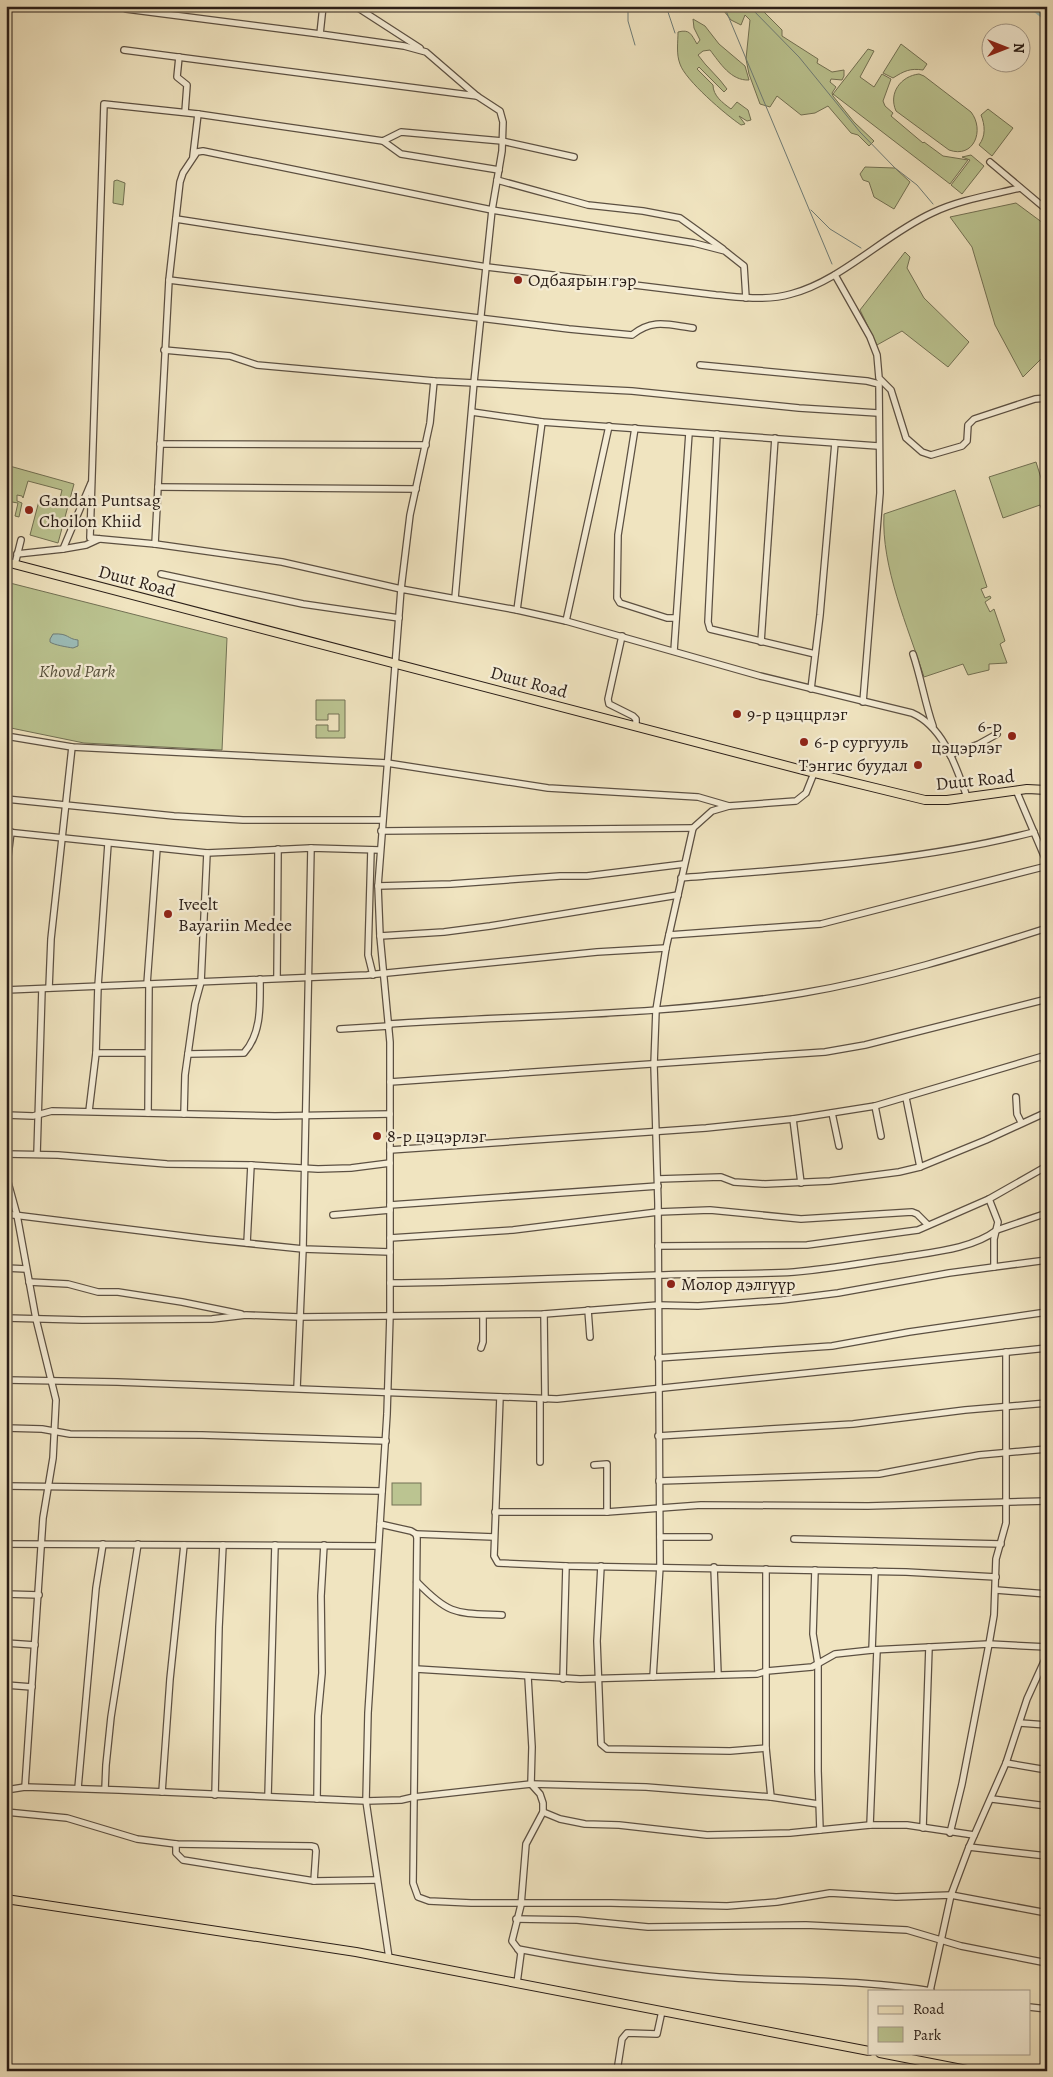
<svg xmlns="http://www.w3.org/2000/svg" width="1053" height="2077" font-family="Alegreya,serif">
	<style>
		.green { fill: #bbc491; stroke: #727154 }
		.water { fill: #9cbdb9; stroke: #6e7d79 }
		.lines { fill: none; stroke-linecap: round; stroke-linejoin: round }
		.stream { stroke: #6e7d79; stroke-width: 1 }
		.river { stroke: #9cbdb9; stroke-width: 8 }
		.minor-casing { stroke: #5c5042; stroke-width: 8 }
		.major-casing { stroke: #2a1e18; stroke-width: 10 }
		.minor { stroke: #f5edd6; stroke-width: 5.5 }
		.major { stroke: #f0e4c0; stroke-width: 8 }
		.poi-dot { fill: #8f2418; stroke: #f5edd6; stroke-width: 2 }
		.labels { text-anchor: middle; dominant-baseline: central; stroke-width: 4.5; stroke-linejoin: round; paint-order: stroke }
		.poi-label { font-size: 18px; fill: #2a1e18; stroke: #f5edd6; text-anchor: start }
		.street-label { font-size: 18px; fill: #2a1e18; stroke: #f5edd6 }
		.park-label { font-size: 18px; font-style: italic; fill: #56503c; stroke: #f5edd6 }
	</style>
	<rect width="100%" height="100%" fill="#f0e4c0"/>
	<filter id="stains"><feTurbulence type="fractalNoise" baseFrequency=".004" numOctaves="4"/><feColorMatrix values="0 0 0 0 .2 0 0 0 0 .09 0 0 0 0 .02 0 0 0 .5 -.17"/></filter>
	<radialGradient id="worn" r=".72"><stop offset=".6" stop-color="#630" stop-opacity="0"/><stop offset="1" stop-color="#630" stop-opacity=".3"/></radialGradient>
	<!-- green -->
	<g class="green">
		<polygon points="720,6 758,6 782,30 782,36 818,59 817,63 832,72 844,70 844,76 842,80 831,79 830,82 836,87 832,93 833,96 854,122 874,141 869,146 858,135 851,133 828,106 815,113 801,115 777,96 770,107 760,104 749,74 746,59 750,20 745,15 741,25 731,20"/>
		<path d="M693,19L705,26L719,44L745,66L749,80C731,81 720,63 710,50L703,51L698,55C707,68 718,76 727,89L724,92L699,67L697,69L713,85C713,96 723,103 731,109L737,102L748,110L751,120L747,121L739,116L745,124L741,125C726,115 685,80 680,64C676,54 678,42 678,32C690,29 691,34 697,44L700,40L694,28Z"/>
		<path d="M901,44L927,64L923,70C910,68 904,71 893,78L883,73Z"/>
		<polygon points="868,49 874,51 860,77 874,87 882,74 891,79 883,101 885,106 893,113 891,116 923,143 924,142 943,156 968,160 950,184 833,94"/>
		<path d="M919,74L924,76L971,112C985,130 974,159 949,150L896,111C888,93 901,76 919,74Z"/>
		<path d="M988,109L1013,128L992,156L979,145C986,136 985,125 981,115Z"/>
		<polygon points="971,155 984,166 962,194 951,185 970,160 962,157"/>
		<polygon points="865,167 895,168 910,182 894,209 874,197 869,182 863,180 860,174"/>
		<polygon points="117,180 125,183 123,205 113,203 114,181"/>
		<polygon points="1016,203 1047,226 1047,353 1023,377 995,325 972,247 950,217"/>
		<polygon points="905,252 910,257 907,268 924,298 969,342 948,367 902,331 877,345 860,310"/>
		<polygon points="1036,462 1047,497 1047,518 1045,519 1040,505 1003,518 989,477"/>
		<polygon points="6,465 74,484 58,543 30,535 39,501 58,506 62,490 28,481 23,498 22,496 17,495 17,501 22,503 19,517 15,516 18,503 6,501"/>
		<path d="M955,490L987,587L981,589L985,598L990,596L991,598L985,602L990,612L994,609L1005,641L1000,644L1007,663L989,664V670L968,675L963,664L924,677C908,627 881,567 884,514Z"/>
		<polygon points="6,582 227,638 222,750 84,743 6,727"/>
		<polygon points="316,700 345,700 345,738 316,738 316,725 328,725 328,731 339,731 339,714 328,714 328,720 316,720"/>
		<rect x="392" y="1483" width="29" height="22"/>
	</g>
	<!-- water -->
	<path class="water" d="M53,634C69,633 67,639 78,640V646L73,648C67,647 54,645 50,642V639Z"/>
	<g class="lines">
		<!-- stream -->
		<g class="stream">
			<polyline points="628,6 628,21 635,45"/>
			<polyline points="666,6 675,33"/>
			<polyline points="724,6 832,264"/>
			<polyline points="749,6 799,57 860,132 895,168 917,185 933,204"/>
			<polyline points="811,210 830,229 861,248"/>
		</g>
		<!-- river -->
		<polyline class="river" points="1033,6 1047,17"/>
		<defs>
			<g id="minor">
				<polyline points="323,6 320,34 404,46 426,52 477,96 500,111 503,122 502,151 492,210 474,382 455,598"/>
				<polyline points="355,6 420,48"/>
				<polyline points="126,9 320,34"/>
				<polyline points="124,50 477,96"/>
				<polyline points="179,57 177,77 187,85 185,112"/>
				<polyline points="383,141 401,154 499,170"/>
				<polyline points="193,156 198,114"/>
				<polyline points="990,162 1047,210"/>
				<polyline points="497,180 588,205 643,211 680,218 723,249"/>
				<path d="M176,219L487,267L716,295C740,297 767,301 791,294C841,281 884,235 932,213C959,200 991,195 1020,188"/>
				<polyline points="835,275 870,337 877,355 879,378 891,390 906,438 922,452 931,455 962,446 967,441 968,425 974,419 1035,399 1047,398"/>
				<path d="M169,280L569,329L632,335C653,318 669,325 693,328"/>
				<polyline points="164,350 230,356 257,365 434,381 632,391 799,408 878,413"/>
				<polyline points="700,365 867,381 879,384 880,493 863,702"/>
				<polyline points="434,381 430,423 410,515 401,589 282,562 155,544 90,538 104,104 198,114 383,141 401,132 502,141 574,157"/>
				<polyline points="472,412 542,422 878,446"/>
				<polyline points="635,428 618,535 617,598 620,603 667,618 676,618"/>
				<polyline points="717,434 708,622 710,629 815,654"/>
				<polyline points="160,444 426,445"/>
				<polyline points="158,487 416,489"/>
				<polyline points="155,544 169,280 180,182 183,173 197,152 203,151 492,210 694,243 725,251 744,266 746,298"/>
				<polyline points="63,549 86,545 99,539"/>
				<polyline points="17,554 63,549 91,483"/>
				<polyline points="15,564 21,540"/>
				<polyline points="161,574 303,604 399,618"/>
				<polyline points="517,610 542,422"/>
				<polyline points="566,621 609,426"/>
				<polyline points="622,636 608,699 609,704 633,716 636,719 636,726"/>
				<polyline points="761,642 775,438"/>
				<polyline points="674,651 689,433"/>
				<path d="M913,654C921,678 925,703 933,726"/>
				<polyline points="811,689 820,615 835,443"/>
				<polyline points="6,736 72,747 387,763 548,788 698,797 729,806 796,801 806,793 814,773"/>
				<polyline points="950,755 979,744 997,734"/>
				<polyline points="1016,790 1047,863"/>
				<polyline points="6,799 174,816 243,820 382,820"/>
				<polyline points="381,831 693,828"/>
				<polyline points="6,832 207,853 311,848 380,850"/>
				<polyline points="371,850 368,955 373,975"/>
				<polyline points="6,872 11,832"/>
				<path d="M681,878C799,868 918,862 1034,832"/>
				<polyline points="378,886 451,884 560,876 587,876 684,864"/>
				<polyline points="669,935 821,924 1047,866"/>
				<polyline points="380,936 444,932 490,926 678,895"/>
				<polyline points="277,978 278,849"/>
				<polyline points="147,984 157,848"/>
				<polyline points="49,988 51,939 72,747"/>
				<polyline points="6,990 367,975 597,952 666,948"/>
				<path d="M389,1024C527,1015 666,1016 803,993C886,979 966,954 1047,928"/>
				<polyline points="340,1029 389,1026"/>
				<polyline points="96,1053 148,1053"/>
				<path d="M188,1054L244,1053C262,1033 260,1004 260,979"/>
				<polyline points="1043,1056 1047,1071"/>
				<polyline points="390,1082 825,1052 865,1045 1047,999"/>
				<polyline points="1016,1097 1017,1114 1021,1122"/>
				<polyline points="906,1098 920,1167"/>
				<polyline points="875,1106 881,1136"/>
				<polyline points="89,1111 96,1053 98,986 108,844"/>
				<polyline points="148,1113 149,984"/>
				<polyline points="832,1113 839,1146"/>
				<polyline points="184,1114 185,1075 195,1004 201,982 207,853"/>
				<polyline points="6,1115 33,1116 52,1111 275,1116 390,1114"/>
				<polyline points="793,1119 801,1183"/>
				<polyline points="390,1150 706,1128 793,1119 875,1106 1047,1055"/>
				<polyline points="6,1154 58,1155 167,1164 251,1165 318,1169 351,1168 390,1163"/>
				<polyline points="37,1154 42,989"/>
				<polyline points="6,1175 17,1215 36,1319 56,1400 53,1458 43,1518 25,1787"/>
				<polyline points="658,1179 721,1177 734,1182 765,1184 830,1181 899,1172 920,1167 986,1140 1047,1112"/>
				<polyline points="989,1199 998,1222 994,1239 994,1267"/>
				<polyline points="390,1205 658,1186"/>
				<polyline points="6,1214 207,1239 303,1249 390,1252"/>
				<polyline points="333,1215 390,1210"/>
				<polyline points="390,1238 513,1230 658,1212 710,1210 801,1219 912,1212 917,1214 928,1225"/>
				<polyline points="247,1243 251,1165"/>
				<polyline points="658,1246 807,1245 918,1230 989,1199 1047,1166"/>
				<polyline points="6,1268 26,1269"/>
				<polyline points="29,1282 68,1284 98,1292 118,1292 182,1302 241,1314"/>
				<path d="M390,1283C479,1282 569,1278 658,1275C703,1273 749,1275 794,1272C831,1269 867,1262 903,1257C933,1252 972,1249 997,1230L1047,1213"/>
				<polyline points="588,1310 590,1337"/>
				<polyline points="544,1314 545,1399"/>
				<polyline points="6,1318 82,1320 212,1319 246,1315 299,1317 468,1315 544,1314 658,1305 698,1306 782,1300 838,1293 949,1273 1047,1260"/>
				<polyline points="481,1348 483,1342 483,1315"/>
				<polyline points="658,1358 832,1346 909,1332 1047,1312"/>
				<polyline points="6,1380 117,1382 557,1399 1047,1348"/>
				<polyline points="297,1388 303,1249 311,848"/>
				<polyline points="500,1397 494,1556 498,1563 566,1566 906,1572 996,1577"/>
				<polyline points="6,1428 42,1429 70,1434 202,1435 386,1441"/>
				<polyline points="658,1436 853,1424 965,1410 1047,1403"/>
				<polyline points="540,1462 540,1399"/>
				<polyline points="594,1465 607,1464 607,1512"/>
				<polyline points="659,1481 879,1474 979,1455 1047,1449"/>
				<polyline points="6,1486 382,1491"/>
				<polyline points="495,1512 607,1512 701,1505 868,1506 1047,1501"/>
				<polyline points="380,1524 411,1531 416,1534 417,1538 413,1883 418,1897 429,1901 471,1903 611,1903 727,1906 777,1902 830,1893 896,1897 951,1895 1047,1913"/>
				<polyline points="416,1534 494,1537"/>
				<polyline points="660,1537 709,1537"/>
				<polyline points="794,1539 1001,1544"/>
				<polyline points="6,1544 378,1546"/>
				<polyline points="601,1566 597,1641 601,1744 607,1749 730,1751 766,1748"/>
				<polyline points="714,1567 718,1675"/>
				<polyline points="766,1569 766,1748 771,1797"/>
				<polyline points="815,1570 813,1634 818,1664 818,1771 820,1830"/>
				<path d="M417,1582C450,1616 456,1613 502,1615"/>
				<polyline points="996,1590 1047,1594"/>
				<polyline points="6,1594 39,1595"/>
				<polyline points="6,1643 35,1645"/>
				<polyline points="872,1650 875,1571"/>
				<polyline points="416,1669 580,1679 757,1674 767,1671 812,1667 835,1654 872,1650 989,1644 1047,1647"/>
				<polyline points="653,1677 660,1566 658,1203 654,1065 656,1010 666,948 693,828 712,811 729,806"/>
				<polyline points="563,1679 566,1566"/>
				<polyline points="6,1685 32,1687"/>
				<polyline points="1020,1723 1047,1725"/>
				<polyline points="1006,1763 1047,1770"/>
				<polyline points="78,1788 96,1588 103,1544"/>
				<polyline points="105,1789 106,1765 111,1717 138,1544"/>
				<polyline points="6,1790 25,1787 119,1790 366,1801 401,1800 414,1797 531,1784 646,1787 771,1797 818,1804"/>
				<polyline points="162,1792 170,1679 184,1545"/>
				<polyline points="215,1795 219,1627 223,1545"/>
				<polyline points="268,1796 275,1545"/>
				<polyline points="317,1799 318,1716 322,1673 321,1596 324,1545"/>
				<polyline points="992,1799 1047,1806"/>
				<polyline points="6,1812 67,1818 137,1839 176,1844 311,1846 315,1847 316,1851 314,1881"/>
				<polyline points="543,1812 560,1819 585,1824 619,1825 707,1835 790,1833 870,1825 907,1825 974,1835"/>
				<polyline points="870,1825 877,1650"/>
				<polyline points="923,1828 929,1647"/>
				<polyline points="950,1833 962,1784 989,1644 994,1615 996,1559 1006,1523 1006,1352"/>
				<polyline points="176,1844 176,1853 183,1860 314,1881 377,1880"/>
				<polyline points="969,1847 1047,1856"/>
				<polyline points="516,1919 577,1920 648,1927 806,1925 907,1930 961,1946 1047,1963"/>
				<path d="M518,1949C585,1962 652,1972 719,1977C790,1982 861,1979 931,1991"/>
				<path d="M389,1958L366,1801L368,1713L387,1414L390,1315V1042L380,936L378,886L401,589L517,610L566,621L760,676L912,713C944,727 956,767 967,797"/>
				<polyline points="517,1983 521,1953 512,1941 521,1905 526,1844 543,1812 543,1803 540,1794 531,1784 532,1747 528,1677"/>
				<polyline points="930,1991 951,1895 969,1847 1006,1763 1027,1699 1047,1655"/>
				<polyline points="1029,2007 1047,2009"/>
				<polyline points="617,2071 622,2039 627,2033 657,2034 662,2011"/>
			</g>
			<g id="major">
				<polyline points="6,562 814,773 925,800 947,800 1027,789 1047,790"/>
				<polyline points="6,1899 356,1952 869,2051"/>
				<polyline points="880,2053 972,2071"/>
			</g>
		</defs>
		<!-- minor casing -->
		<use href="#minor" class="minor-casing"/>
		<!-- major casing -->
		<use href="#major" class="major-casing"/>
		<!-- minor -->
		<use href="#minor" class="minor"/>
		<!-- major -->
		<use href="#major" class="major"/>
	</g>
	<!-- markers -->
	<g class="poi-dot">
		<circle cx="518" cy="280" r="5"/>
		<circle cx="29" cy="510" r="5"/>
		<circle cx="737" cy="714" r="5"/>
		<circle cx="1012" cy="736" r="5"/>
		<circle cx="804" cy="742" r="5"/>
		<circle cx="918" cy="765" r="5"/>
		<circle cx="168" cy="914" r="5"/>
		<circle cx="377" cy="1136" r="5"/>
		<circle cx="671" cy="1284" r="5"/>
	</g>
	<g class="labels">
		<!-- poi labels -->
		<g class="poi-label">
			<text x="528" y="280">Одбаярын гэр</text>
			<text x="39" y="500">Gandan Puntsag<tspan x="39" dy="21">Choilon Khiid</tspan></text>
			<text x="747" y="714">9-р цэццрлэг</text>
			<text x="1002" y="726" text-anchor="end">6-р<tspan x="1002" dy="21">цэцэрлэг</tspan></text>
			<text x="814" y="742">6-р сургууль</text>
			<text x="908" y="765" text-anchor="end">Тэнгис буудал</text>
			<text x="178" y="904">Iveelt<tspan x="178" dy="21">Bayariin Medee</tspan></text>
			<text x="387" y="1136">8-р цэцэрлэг</text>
			<text x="681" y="1284">Молор дэлгүүр</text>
		</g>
		<!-- street labels -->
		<g class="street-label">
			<text transform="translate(137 581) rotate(15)">Duut Road</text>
			<text transform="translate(529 682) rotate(15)">Duut Road</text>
			<text transform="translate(975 780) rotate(-6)">Duut Road</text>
		</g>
		<!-- park labels -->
		<g class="park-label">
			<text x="77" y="671">Khovd Park</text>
		</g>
	</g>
	<!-- margin -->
	<rect width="1053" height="2077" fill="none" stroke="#f0e4c0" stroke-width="25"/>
	<rect x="8" y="8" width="1038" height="2062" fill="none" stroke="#2a1e18" stroke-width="2.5"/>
	<rect x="12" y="12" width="1028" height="2052" fill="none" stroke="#2a1e18"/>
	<!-- legend -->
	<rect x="868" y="1990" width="162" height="65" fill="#f5edd6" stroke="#a49a8a"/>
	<rect x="878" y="2006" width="25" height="8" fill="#f0e4c0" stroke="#a49a8a"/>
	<text x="913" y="2014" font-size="15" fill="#2a1e18">Road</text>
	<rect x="878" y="2027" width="25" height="15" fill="#bbc491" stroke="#a49a8a"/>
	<text x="913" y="2040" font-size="15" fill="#2a1e18">Park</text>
	<!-- north arrow -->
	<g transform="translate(1006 48) rotate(90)"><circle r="24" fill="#f5edd6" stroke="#a49a8a"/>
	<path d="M0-4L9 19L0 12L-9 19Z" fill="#8f2418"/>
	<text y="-8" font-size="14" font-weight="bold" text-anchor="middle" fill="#2a1e18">N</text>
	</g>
	<rect width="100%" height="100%" filter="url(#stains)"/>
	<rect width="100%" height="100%" fill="url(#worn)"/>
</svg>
